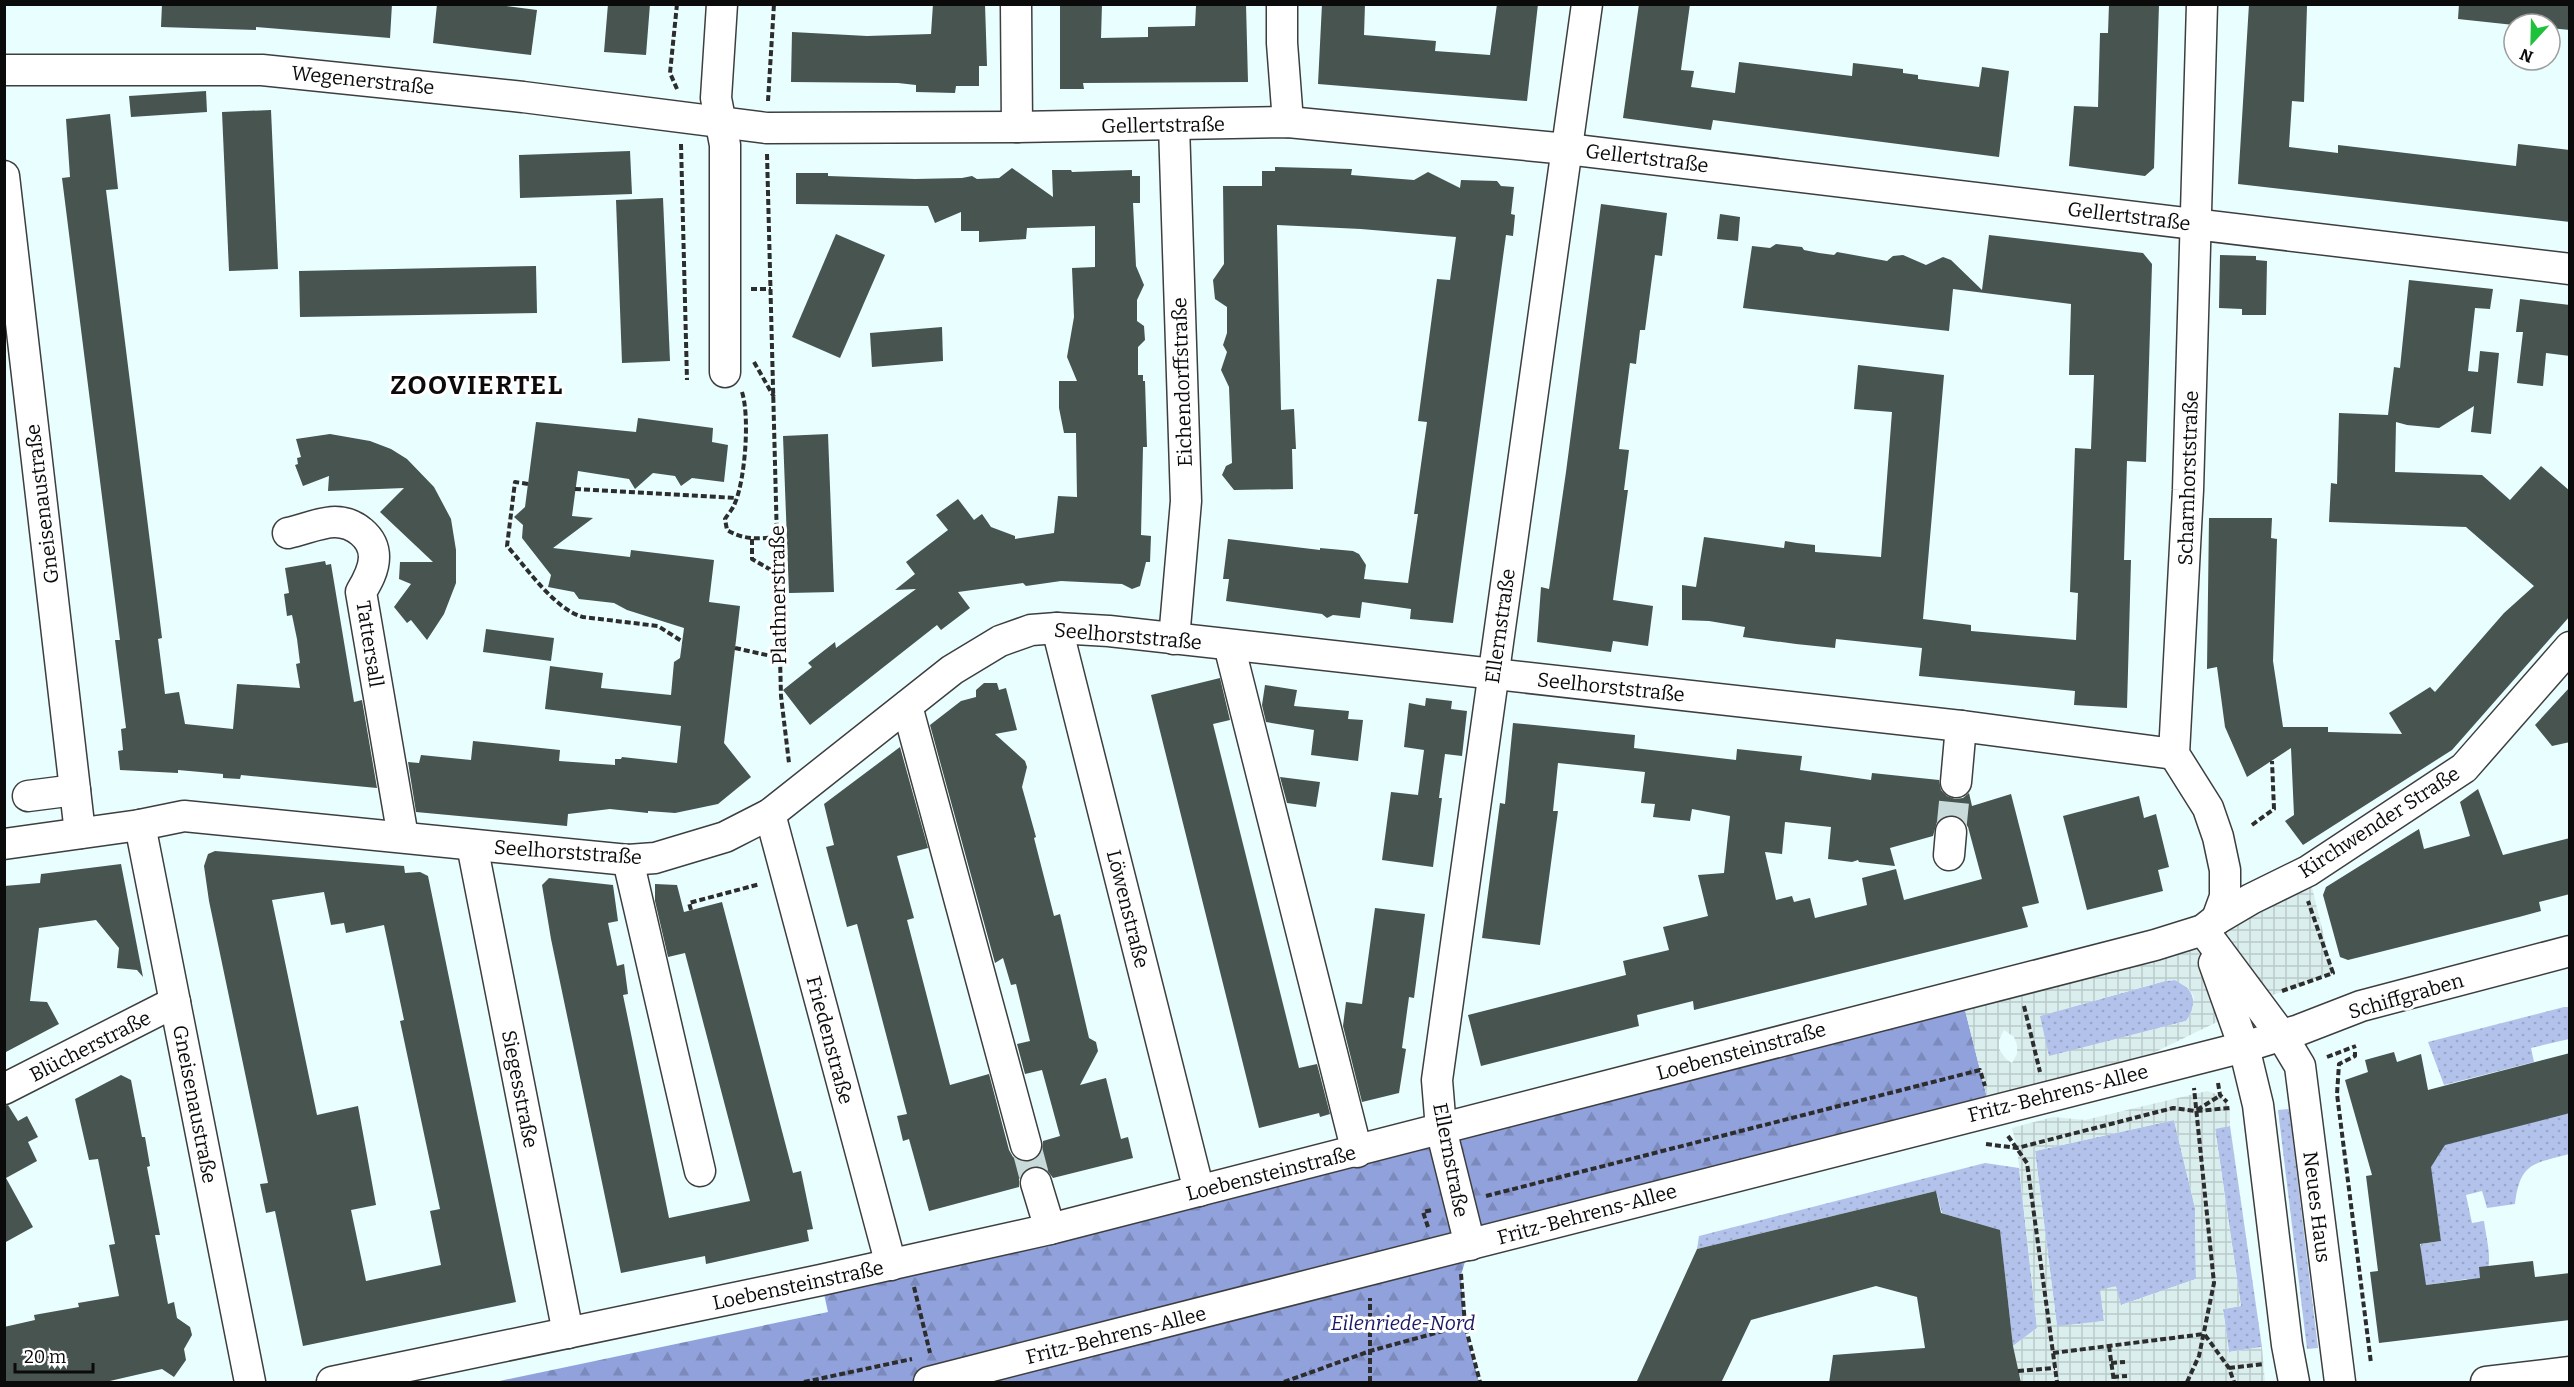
<svg xmlns="http://www.w3.org/2000/svg" width="2574" height="1387" font-family="Bitter,serif">
	<style>
		.green { fill: url(#green-dots) }
		.forest { fill: url(#forest-firs) }
		.plaza { fill: url(#plaza-grid); fill-rule: evenodd }
		.building { fill: #47544f; fill-rule: evenodd }
		.lines { fill: none; stroke-linecap: round; stroke-linejoin: round }
		.minor-tunnel { stroke: #c8dada; stroke-width: 30; stroke-dasharray: 30 15; stroke-linecap: butt }
		.minor-casing { stroke: #3e3e3e; stroke-width: 33 }
		.path { stroke: #2d2d2d; stroke-width: 4; stroke-dasharray: 6 3; stroke-linecap: butt }
		.minor { stroke: #fff; stroke-width: 30 }
		.labels { text-anchor: middle; dominant-baseline: central; stroke-width: 6; stroke-linejoin: round; paint-order: stroke }
		.street-label { font-size: 20px; fill: #0b0b0b; stroke: #fff }
		.park-label { font-size: 20px; font-style: italic; fill: #1b1965; stroke: #fff }
		.district-label { font-size: 26px; font-weight: bold; letter-spacing: 1.5px; fill: #0b0b0b; stroke: #fff }
	</style>
	<defs>
		<pattern id="green-dots" width="8" height="8" patternUnits="userSpaceOnUse" patternTransform="scale(1.5)"><rect width="8" height="8" fill="#b2c2eb"/><path d="M2 2h.1M6 6h.1" fill="none" stroke="#98a5c8" stroke-width="1.8" stroke-linecap="round"/></pattern>
		<pattern id="forest-firs" width="22" height="20" patternUnits="userSpaceOnUse" patternTransform="scale(1.5)"><rect width="22" height="20" fill="#90a1dc"/><path d="M5 1l3.5 6h-7zM16 11l3.5 6h-7z" fill="#7b89bb"/></pattern>
		<pattern id="plaza-grid" width="8" height="8" patternUnits="userSpaceOnUse" patternTransform="scale(1.5)"><rect width="8" height="8" fill="#d9eeed"/><path d="M0 4h8M4 0v8" fill="none" stroke="#b9cbca"/></pattern>
	</defs>
	<rect width="100%" height="100%" fill="#e9feff"/>
	<!-- green -->
	<g class="green">
		<path d="M2175,980C2194,987 2199,1005 2186,1021L2049,1057L2039,1016L2165,981Z"/>
		<polygon points="2564,1007 2569,1007 2569,1039 2531,1048 2534,1062 2444,1085 2428,1042"/>
		<polygon points="2289,1109 2318,1348 2307,1349 2278,1110"/>
		<path d="M2569,1113V1154C2533,1164 2520,1162 2515,1204L2487,1208L2482,1191L2466,1195L2472,1223L2484,1221C2489,1256 2497,1270 2470,1298L2467,1279L2426,1285L2417,1266L2421,1244L2441,1241L2429,1162L2437,1158L2444,1146L2442,1137Z"/>
		<polygon points="2174,1120 2195,1208 2196,1279 2121,1305 2101,1290 2104,1321 2057,1327 2035,1151"/>
		<polygon points="2230,1126 2262,1347 2229,1352 2223,1309 2241,1306 2215,1128"/>
		<polygon points="1985,1163 2019,1168 2037,1328 2013,1346 2000,1231 1942,1213 1936,1191 1697,1249 1699,1236"/>
	</g>
	<!-- forest -->
	<polygon class="forest" points="1961,994 1990,1110 1470,1245 1461,1275 1464,1327 1479,1382 495,1382 828,1312 821,1280"/>
	<!-- plaza -->
	<g class="plaza">
		<path d="M2308,871L2333,973L2273,995L2153,1053L1987,1097L1961,994L2155,945ZM2175,980L2189,989L2194,997L2191,1014L2186,1021L2049,1056L2040,1016L2165,981ZM2004,1030L2014,1037L2017,1045V1054L2012,1063L2006,1059L1999,1049V1040Z"/>
		<path d="M2207,1091L2220,1095L2230,1108V1126L2215,1129L2241,1306L2223,1309L2229,1352L2262,1347L2265,1382H2020L2013,1346L2037,1328L2017,1148L2012,1128L2053,1117L2085,1120ZM2174,1120L2195,1208L2196,1279L2121,1305L2116,1286L2100,1290L2104,1321L2057,1326L2035,1151Z"/>
	</g>
	<!-- building -->
	<g class="building">
		<polygon points="162,4 392,4 390,38 256,27 256,30 161,27"/>
		<polygon points="437,4 491,4 537,10 531,55 433,43"/>
		<polygon points="608,4 650,4 646,55 604,52"/>
		<polygon points="933,4 985,4 987,66 979,66 979,86 956,86 955,93 916,92 916,85 898,83 791,82 792,32 867,36 931,34"/>
		<polygon points="1060,4 1102,4 1101,38 1148,37 1148,27 1195,26 1196,6 1246,4 1248,82 1083,83 1084,89 1060,89"/>
		<polygon points="1322,4 1365,4 1364,35 1436,41 1435,51 1490,55 1497,4 1538,4 1527,101 1318,84"/>
		<polygon points="1639,4 1690,4 1681,70 1694,71 1691,87 1735,93 1739,62 1852,76 1853,63 1903,69 1903,73 1918,75 1918,79 1979,87 1982,67 2009,71 1999,157 1713,120 1711,130 1623,118"/>
		<polygon points="2109,4 2159,4 2154,168 2145,176 2069,166 2074,106 2098,107 2100,33 2108,33"/>
		<polygon points="2249,4 2307,6 2304,102 2292,101 2289,147 2338,153 2338,145 2516,166 2518,144 2570,150 2570,222 2238,184"/>
		<polygon points="2459,4 2570,4 2570,30 2550,28 2550,24 2514,25 2458,19"/>
		<polygon points="206,91 207,112 131,117 129,96"/>
		<polygon points="271,110 278,269 229,271 222,112"/>
		<polygon points="110,114 118,189 106,190 162,638 158,639 165,694 179,692 185,724 233,729 237,684 300,688 296,664 300,663 297,639 292,615 287,616 284,594 289,593 285,568 325,561 326,565 331,564 354,702 362,700 377,788 241,775 240,779 223,778 223,774 178,770 178,773 120,770 118,751 123,750 121,729 126,728 115,640 120,640 62,178 70,177 66,119"/>
		<polygon points="630,151 632,194 520,198 519,155"/>
		<polygon points="1275,167 1352,169 1351,175 1414,180 1428,172 1460,188 1461,180 1497,181 1501,186 1514,187 1511,214 1515,215 1513,236 1506,235 1453,623 1410,619 1411,609 1362,602 1360,618 1333,615 1327,618 1322,614 1226,601 1229,579 1223,579 1228,539 1320,550 1320,548 1353,551 1359,554 1366,565 1364,579 1408,583 1418,514 1414,514 1427,422 1418,421 1437,279 1450,280 1456,237 1361,229 1277,225 1281,410 1294,409 1296,449 1292,449 1293,489 1234,490 1222,475 1226,466 1232,463 1229,387 1221,370 1227,352 1223,345 1227,333 1227,307 1215,299 1213,280 1224,264 1223,186 1262,186 1262,171 1275,171"/>
		<polygon points="1012,168 1053,197 1052,170 1071,170 1072,172 1132,170 1132,176 1140,176 1140,203 1133,203 1136,266 1144,285 1137,300 1137,321 1144,326 1145,340 1138,347 1138,375 1143,375 1143,381 1145,381 1147,447 1143,447 1141,535 1151,536 1150,562 1146,562 1140,586 1132,589 1122,584 1061,581 1026,586 1023,583 958,592 970,608 941,630 937,625 810,725 783,690 812,667 808,663 835,642 836,648 916,589 895,590 915,574 906,562 948,530 936,515 958,499 974,520 982,514 991,527 1015,536 1015,539 1054,533 1058,496 1077,497 1076,433 1064,433 1059,408 1059,381 1077,381 1067,357 1074,317 1072,268 1095,267 1095,226 1027,228 1026,239 979,242 979,231 961,231 961,212 935,223 928,206 796,204 796,173 828,173 828,176 915,179 962,178 972,176 977,179 999,178"/>
		<polygon points="663,198 670,361 622,363 616,200"/>
		<polygon points="1601,204 1667,213 1662,256 1655,255 1645,330 1640,330 1636,364 1630,363 1619,449 1629,450 1624,490 1628,490 1613,600 1653,606 1648,646 1613,641 1611,652 1537,642 1541,587 1549,589 1566,472"/>
		<polygon points="1720,214 1740,217 1738,241 1717,239"/>
		<polygon points="836,234 885,255 840,358 792,337"/>
		<polygon points="1989,235 2143,253 2152,264 2146,462 2127,461 2124,560 2131,560 2127,708 2074,705 2075,691 1919,676 1922,648 1836,639 1835,648 1796,644 1743,637 1745,627 1709,621 1682,620 1682,585 1696,587 1704,537 1784,548 1785,541 1797,543 1815,545 1815,552 1881,557 1892,412 1854,409 1858,365 1944,375 1923,619 1971,625 1971,631 2076,640 2078,593 2070,592 2075,448 2091,449 2094,375 2069,375 2071,304 1953,289 1949,331 1743,308 1752,246 1770,248 1776,244 1802,247 1804,250 1819,253 1834,255 1837,252 1887,261 1893,256 1903,255 1926,265 1943,257 1951,260 1982,290"/>
		<polygon points="2220,255 2256,256 2256,260 2267,261 2266,315 2242,315 2242,309 2219,308"/>
		<polygon points="536,266 537,313 300,317 299,271"/>
		<polygon points="2409,280 2493,289 2490,309 2475,308 2468,371 2478,372 2480,351 2499,353 2491,434 2471,432 2474,406 2439,428 2407,425 2396,422 2395,472 2482,475 2510,500 2541,466 2570,491 2570,616 2452,750 2303,845 2285,821 2294,815 2291,748 2247,777 2225,727 2217,667 2207,669 2209,518 2272,518 2271,538 2277,539 2273,661 2283,727 2328,727 2328,732 2402,734 2389,713 2430,687 2435,692 2504,613 2534,586 2466,527 2329,522 2331,483 2337,484 2339,413 2388,415 2394,367 2400,368"/>
		<polygon points="2520,299 2570,305 2570,356 2546,353 2543,386 2517,383 2523,332 2516,332"/>
		<polygon points="942,327 943,361 872,367 870,333"/>
		<polygon points="638,418 713,428 712,442 728,445 724,482 692,478 681,486 675,476 653,473 635,489 629,479 578,471 572,516 593,518 553,548 630,557 631,550 714,560 709,602 740,606 724,743 751,777 718,804 675,813 648,811 648,813 610,809 568,814 567,826 416,812 408,762 419,763 421,755 471,760 473,741 560,750 559,761 615,765 615,759 621,759 622,757 677,763 681,726 545,709 550,666 603,673 601,688 671,695 674,662 680,658 684,628 627,610 614,603 579,599 574,592 548,587 551,575 522,538 523,525 514,517 525,507 536,422 636,432"/>
		<polygon points="330,434 370,441 391,449 407,459 434,487 451,519 456,550 456,583 444,614 427,640 411,620 407,623 394,607 411,584 399,579 400,562 433,562 380,512 404,488 328,491 329,476 303,486 295,465 298,464 297,458 301,457 296,439"/>
		<polygon points="828,434 834,592 789,593 783,436"/>
		<polygon points="486,629 554,638 551,661 483,652"/>
		<polygon points="1220,678 1230,720 1213,724 1299,1068 1317,1064 1330,1114 1320,1117 1319,1113 1259,1128 1151,695"/>
		<polygon points="984,683 997,683 999,690 1006,688 1017,730 995,734 1025,761 1027,767 1022,787 1036,837 1034,838 1054,916 1060,914 1089,1038 1096,1042 1098,1051 1080,1085 1106,1078 1121,1139 1128,1137 1133,1158 1053,1178 1047,1170 1040,1166 1032,1166 1023,1172 1019,1179 1019,1187 929,1211 909,1139 903,1141 897,1116 907,1114 857,924 847,927 826,847 834,845 824,804 900,747 928,848 897,856 914,918 907,920 950,1085 989,1074 1009,1150 1013,1157 1022,1162 1030,1162 1038,1158 1042,1150 1043,1141 1060,1136 1042,1070 1025,1074 1017,1044 1030,1041 1016,984 1011,985 1003,958 995,963 930,725 961,701 976,697 976,690"/>
		<polygon points="1265,685 1297,690 1294,706 1349,711 1348,719 1363,720 1358,761 1311,755 1314,730 1266,722 1262,705"/>
		<polygon points="2570,687 2570,742 2552,746 2535,725"/>
		<polygon points="1426,698 1452,701 1451,709 1467,711 1462,756 1445,754 1439,798 1442,798 1433,867 1382,860 1391,792 1418,795 1424,750 1404,747 1409,703 1425,706"/>
		<path d="M1513,723L1635,735L1634,748L1736,760L1737,749L1802,756L1800,770L1871,780L1872,773L1939,780L1941,790L1947,796L1955,799L1963,798L1969,793L1972,806L2011,794L2039,903L2022,907L2028,927L1694,1010L1693,1001L1637,1015L1639,1026L1481,1066L1468,1015L1626,975L1623,961L1669,950L1663,927L1708,916L1698,875L1724,873L1730,816L1692,809L1690,821L1653,817L1655,804L1641,803L1645,772L1558,763L1553,811H1558L1540,945L1482,938L1500,803L1505,804ZM1952,815L1961,818L1968,827L1982,879L1904,900L1896,869L1862,878L1867,905L1815,918L1810,898L1794,902L1792,896L1776,900L1765,852L1782,854L1785,822L1831,827L1828,859L1852,862L1858,860L1859,862L1895,866L1890,848L1933,836L1937,822L1944,816Z"/>
		<polygon points="1280,777 1320,782 1316,807 1287,803"/>
		<polygon points="2478,789 2503,855 2570,838 2570,894 2539,902 2541,911 2519,917 2348,960 2340,957 2323,895 2326,887 2419,829 2424,849 2470,836 2460,802"/>
		<polygon points="2139,796 2144,818 2156,814 2169,867 2158,870 2163,891 2087,910 2063,816"/>
		<path d="M215,851L404,866L405,873L420,872L428,876L516,1302L303,1346L275,1211L266,1213L260,1184L268,1183L209,901L204,866L208,854ZM324,892L331,925L344,923L346,933L384,925L404,1020L400,1021L440,1209L430,1211L441,1265L366,1281L351,1210L376,1205L358,1106L317,1115L272,900Z"/>
		<polygon points="121,864 143,977 137,970 117,968 119,948 96,920 39,928 30,1001 47,1002 59,1024 4,1053 4,886 40,883 41,874"/>
		<polygon points="549,878 613,885 618,921 608,923 617,966 624,964 628,994 623,995 669,1218 750,1201 685,953 668,957 655,901 655,884 677,885 684,912 722,902 793,1173 801,1171 813,1229 807,1230 809,1241 706,1264 705,1256 621,1273 551,939 542,885"/>
		<polygon points="1375,908 1425,914 1414,998 1409,997 1402,1048 1406,1049 1399,1093 1362,1102 1343,1026 1346,1002 1362,1004"/>
		<polygon points="2394,1052 2397,1062 2421,1054 2428,1090 2570,1053 2570,1113 2445,1145 2431,1167 2441,1241 2420,1244 2426,1285 2480,1278 2479,1267 2533,1261 2535,1277 2570,1273 2570,1320 2379,1343 2370,1272 2378,1271 2366,1176 2372,1175 2345,1080 2368,1072 2365,1060"/>
		<polygon points="121,1075 131,1080 142,1137 145,1137 150,1166 147,1167 160,1235 155,1235 168,1304 174,1302 177,1318 190,1327 192,1335 184,1349 186,1360 174,1377 162,1369 101,1383 4,1383 4,1327 35,1320 34,1315 79,1307 78,1303 119,1296 109,1245 115,1244 98,1159 89,1160 75,1099"/>
		<polygon points="8,1105 18,1121 27,1116 38,1137 28,1142 37,1161 6,1178 33,1227 4,1243 4,1106"/>
		<polygon points="1936,1191 1941,1213 2000,1230 2013,1346 2021,1383 1829,1383 1833,1355 1925,1348 1917,1297 1876,1286 1751,1320 1721,1383 1636,1383 1697,1249"/>
	</g>
	<g class="lines">
		<!-- minor-tunnel -->
		<g class="minor-tunnel">
			<polyline points="1951,832 1956,782"/>
			<polyline points="1026,1145 1036,1183"/>
		</g>
		<defs>
			<g id="minor">
				<polyline points="722,4 716,98 725,145 725,372"/>
				<polyline points="1016,4 1017,127"/>
				<polyline points="1282,4 1282,43 1288,122"/>
				<polyline points="2202,4 2188,490 2174,754 2208,808 2218,837 2225,870 2225,897 2217,919"/>
				<polyline points="4,70 262,70 523,97 766,128 1017,127 1288,122 1567,149 2570,269"/>
				<polyline points="4,176 80,833"/>
				<path d="M288,533C303,530 320,522 335,522C354,522 374,537 374,557C374,570 367,582 361,592L403,837"/>
				<polyline points="1057,628 1199,1191"/>
				<polyline points="1174,639 1186,501 1174,125"/>
				<polyline points="1229,645 1357,1152"/>
				<polyline points="907,706 1026,1145"/>
				<polyline points="1956,782 1961,726"/>
				<polyline points="28,796 75,790"/>
				<polyline points="770,814 891,1265"/>
				<polyline points="140,825 250,1382"/>
				<polyline points="4,844 140,825 184,816 628,860 655,858 725,837 770,814 952,670 1000,641 1031,630 1057,628 1109,631 1961,726 2174,754"/>
				<polyline points="472,845 568,1333"/>
				<polyline points="1949,855 1951,832"/>
				<polyline points="628,860 700,1171"/>
				<polyline points="2203,930 2282,1036 2300,1066 2340,1382"/>
				<polyline points="2214,963 2244,1047 2258,1105 2287,1345 2294,1382"/>
				<polyline points="4,1089 175,1002"/>
				<polyline points="1036,1183 1050,1229"/>
				<polyline points="1470,1245 1441,1129 1437,1080 1587,4"/>
				<polyline points="332,1382 821,1280 1050,1229 2155,945 2203,930 2217,919 2251,899 2308,871 2464,768 2570,647"/>
				<polyline points="929,1382 2244,1047 2299,1030 2361,1006 2570,951"/>
				<polyline points="2486,1382 2570,1372"/>
			</g>
		</defs>
		<!-- minor casing -->
		<use href="#minor" class="minor-casing"/>
		<!-- path -->
		<g class="path">
			<polyline points="677,4 670,73 677,89"/>
			<polyline points="768,101 774,4"/>
			<polyline points="681,144 687,380"/>
			<polyline points="767,154 781,696 789,763"/>
			<polyline points="751,289 771,289"/>
			<polyline points="754,362 774,397"/>
			<path d="M742,392C750,417 745,480 735,503C733,509 728,514 725,519L727,530C744,540 757,539 777,537"/>
			<path d="M528,484L515,482L507,546C527,568 554,609 583,617L658,626L683,642"/>
			<polyline points="575,489 736,498"/>
			<polyline points="752,539 752,559 778,574"/>
			<polyline points="735,648 780,658"/>
			<polyline points="2252,825 2274,809 2272,761"/>
			<polyline points="691,910 689,903 760,884"/>
			<polyline points="2282,991 2333,973 2308,901"/>
			<polyline points="2024,1006 2040,1072"/>
			<polyline points="2355,1052 2355,1056 2339,1064 2337,1094 2371,1363"/>
			<polyline points="2327,1057 2356,1046"/>
			<polyline points="2218,1083 2220,1095 2227,1102"/>
			<polyline points="2197,1110 2221,1095"/>
			<polyline points="2008,1136 2027,1163 2057,1382"/>
			<polyline points="1986,1144 2017,1148 2173,1108 2196,1111 2230,1108"/>
			<polyline points="1486,1196 1980,1070 1985,1086"/>
			<polyline points="1428,1227 1423,1212 1432,1210"/>
			<polyline points="1461,1274 1465,1325 1480,1382"/>
			<polyline points="914,1287 930,1353"/>
			<polyline points="2205,1335 2229,1368 2234,1382"/>
			<polyline points="2109,1346 2114,1382"/>
			<polyline points="2053,1353 2204,1334"/>
			<polyline points="2111,1363 2125,1362"/>
			<polyline points="2229,1368 2264,1364"/>
			<polyline points="2018,1371 2055,1368"/>
			<polyline points="2113,1377 2127,1376"/>
			<polyline points="804,1382 912,1359"/>
			<polyline points="1284,1382 1370,1351 1465,1325"/>
			<polyline points="1370,1382 1370,1298"/>
			<polyline points="2187,1382 2199,1356 2214,1283 2194,1088"/>
		</g>
		<!-- minor -->
		<use href="#minor" class="minor"/>
	</g>
	<g class="labels">
		<!-- street labels -->
		<g class="street-label">
			<text transform="translate(363 80) rotate(6)">Wegenerstraße</text>
			<text transform="translate(1163 125) rotate(-1)">Gellertstraße</text>
			<text transform="translate(1647 158) rotate(7)">Gellertstraße</text>
			<text transform="translate(2129 216) rotate(7)">Gellertstraße</text>
			<text transform="translate(1182 382) rotate(-92)">Eichendorffstraße</text>
			<text transform="translate(2188 478) rotate(-88)">Scharnhorststraße</text>
			<text transform="translate(42 504) rotate(-97)">Gneisenaustraße</text>
			<text transform="translate(778 595) rotate(-91)">Plathnerstraße</text>
			<text transform="translate(1500 626) rotate(-82)">Ellernstraße</text>
			<text transform="translate(1128 636) rotate(5)">Seelhorststraße</text>
			<text transform="translate(370 644) rotate(81)">Tattersall</text>
			<text transform="translate(1611 687) rotate(6)">Seelhorststraße</text>
			<text transform="translate(2379 822) rotate(-33)">Kirchwender Straße</text>
			<text transform="translate(568 852) rotate(4)">Seelhorststraße</text>
			<text transform="translate(1128 909) rotate(76)">Löwenstraße</text>
			<text transform="translate(2406 996) rotate(-16)">Schiffgraben</text>
			<text transform="translate(830 1040) rotate(75)">Friedenstraße</text>
			<text transform="translate(90 1046) rotate(-27)">Blücherstraße</text>
			<text transform="translate(1741 1051) rotate(-15)">Loebensteinstraße</text>
			<text transform="translate(520 1089) rotate(79)">Siegesstraße</text>
			<text transform="translate(2058 1093) rotate(-14)">Fritz-Behrens-Allee</text>
			<text transform="translate(195 1104) rotate(79)">Gneisenaustraße</text>
			<text transform="translate(1451 1160) rotate(79)">Ellernstraße</text>
			<text transform="translate(1271 1173) rotate(-14)">Loebensteinstraße</text>
			<text transform="translate(2317 1207) rotate(83)">Neues Haus</text>
			<text transform="translate(1587 1214) rotate(-15)">Fritz-Behrens-Allee</text>
			<text transform="translate(798 1285) rotate(-12)">Loebensteinstraße</text>
			<text transform="translate(1116 1335) rotate(-14)">Fritz-Behrens-Allee</text>
		</g>
		<!-- park labels -->
		<g class="park-label">
			<text x="1403" y="1323">Eilenriede-Nord</text>
		</g>
		<!-- district labels -->
		<g class="district-label">
			<text x="477" y="385">ZOOVIERTEL</text>
		</g>
	</g>
	<!-- border -->
	<rect width="2574" height="1387" fill="none" stroke="#0b0b0b" stroke-width="12"/>
	<!-- north arrow -->
	<g transform="translate(2532 42) rotate(202)"><circle r="28" fill="#ffffff" stroke="#9d9d9d" stroke-width="1.5"/>
	<path d="M0-4.5L10 22L0 15L-10 22Z" fill="#1dc13a"/>
	<text y="-9" font-size="16" font-weight="bold" text-anchor="middle" fill="#0b0b0b">N</text>
	</g>
	<!-- scale -->
	<path d="M15 1363v9h78v-9" fill="none" stroke="#0b0b0b" stroke-width="3"/>
	<text x="24" y="1363" font-size="18" fill="#0b0b0b" stroke="#ffffff" stroke-width="4.5" paint-order="stroke">20 m</text>
</svg>
